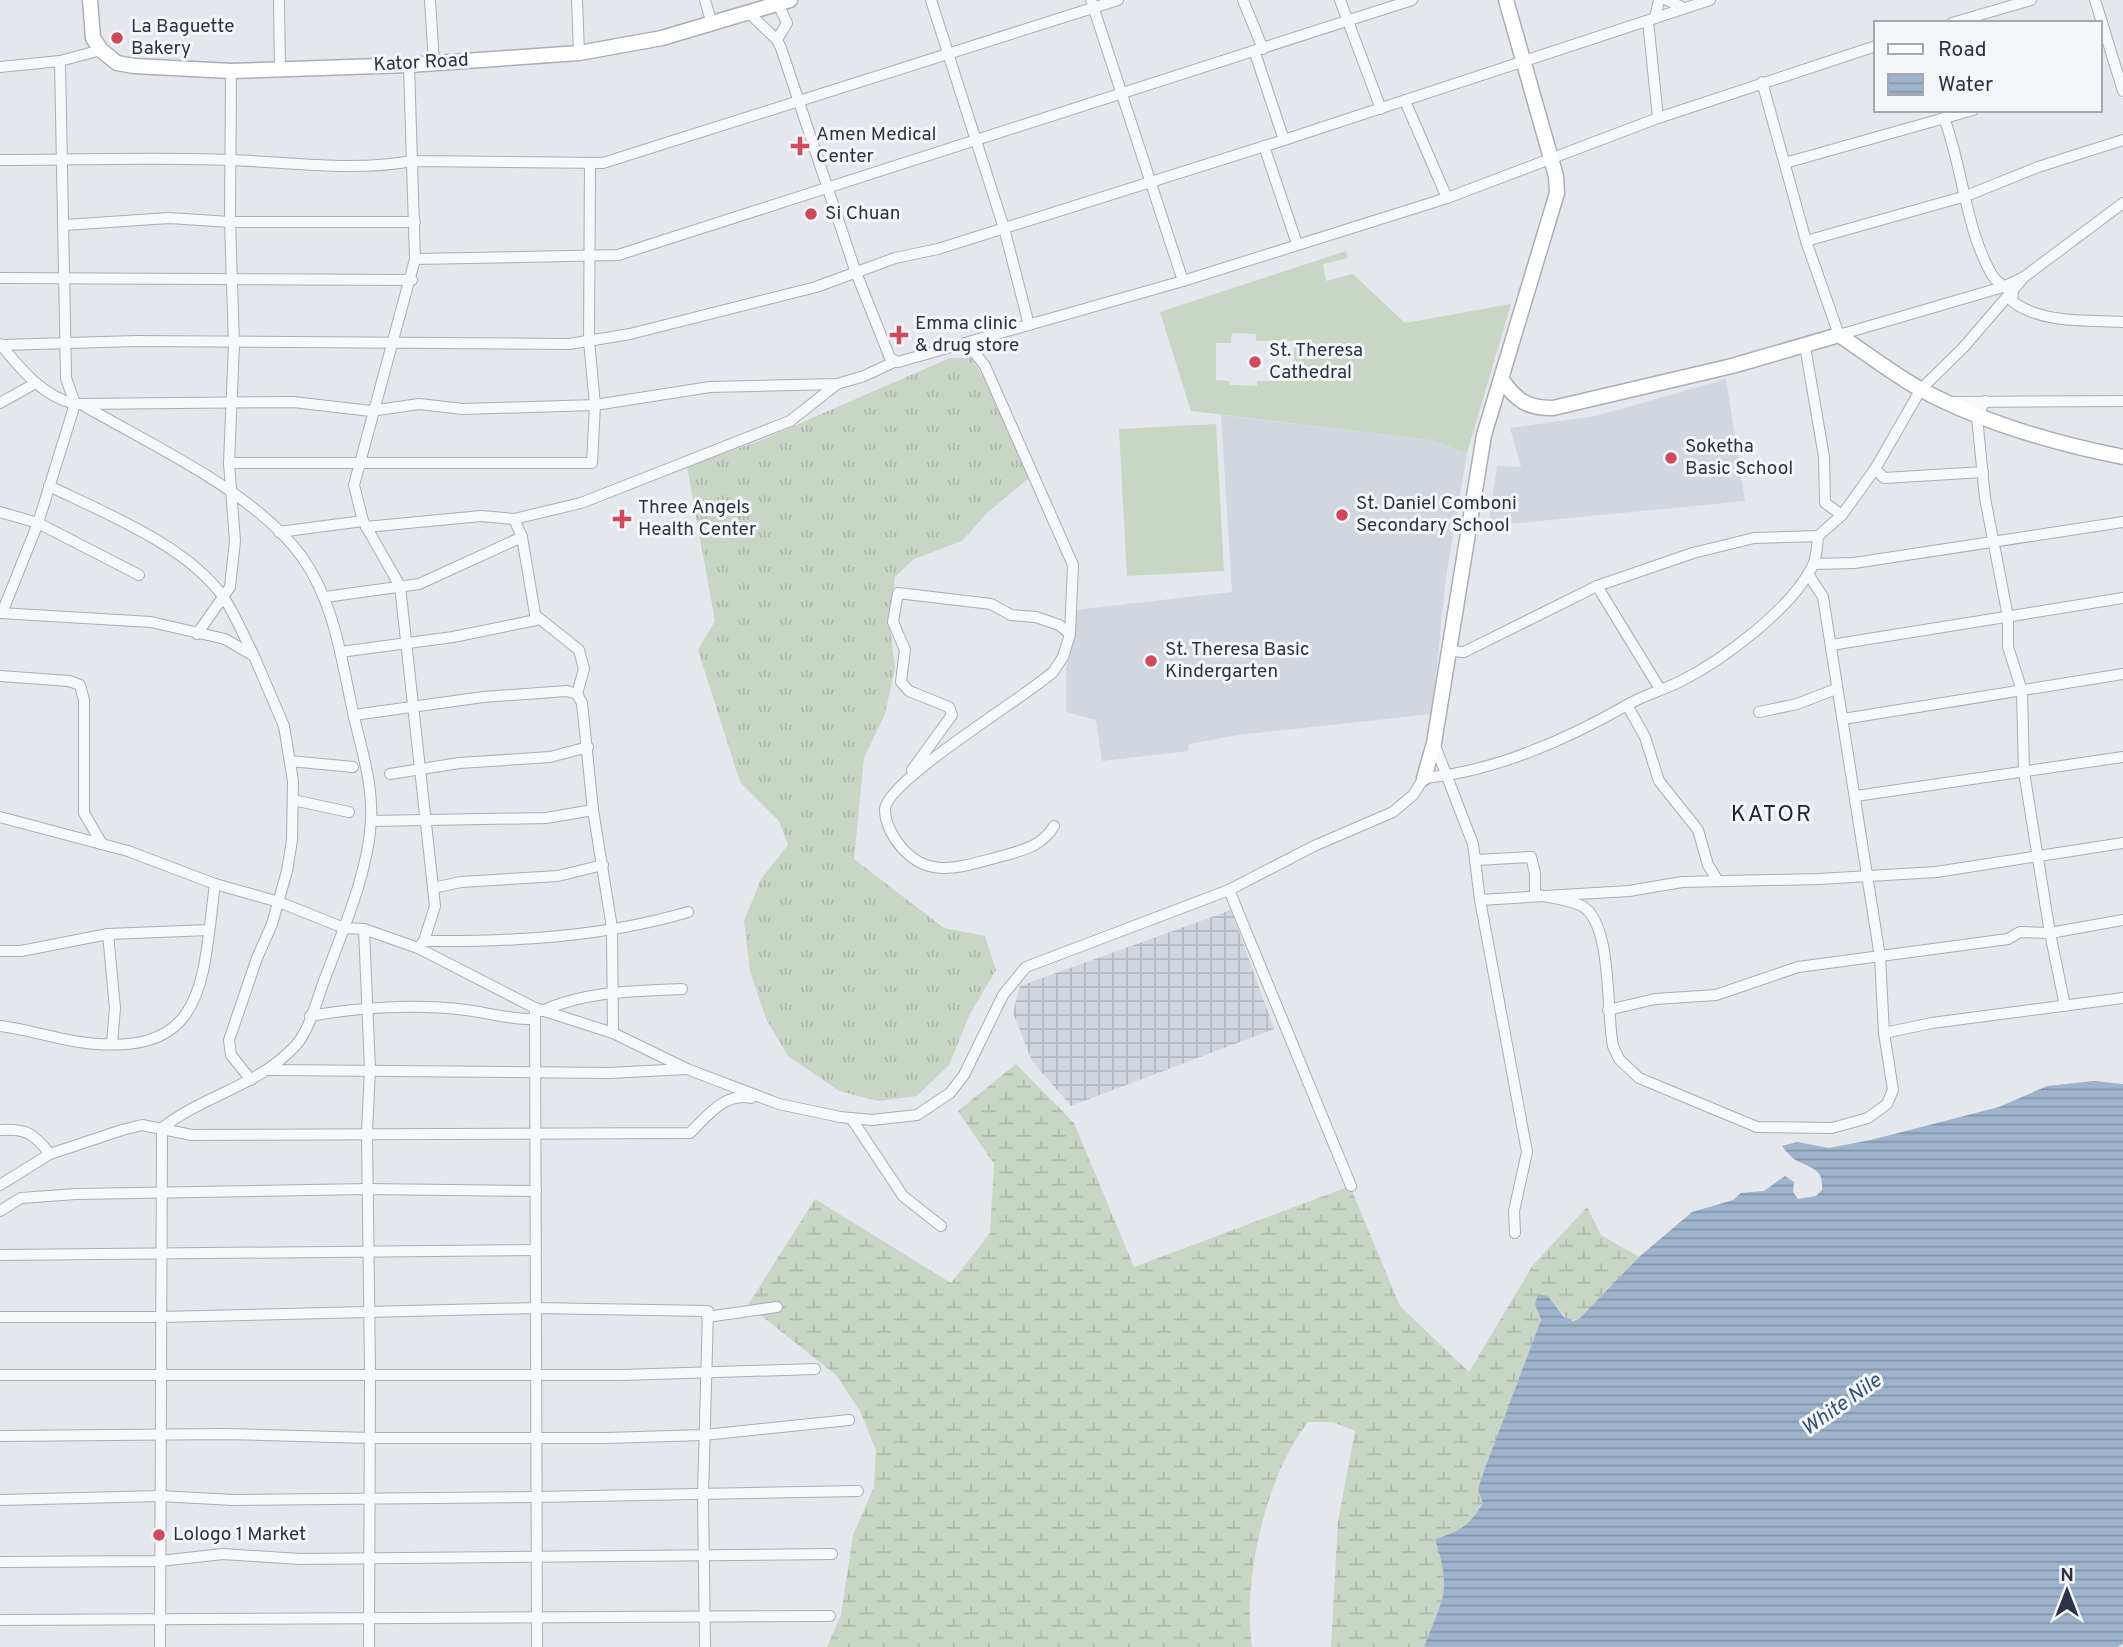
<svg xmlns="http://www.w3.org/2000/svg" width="2123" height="1647" font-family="Overpass,sans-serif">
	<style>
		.built { fill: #d2d6de }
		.industrial { fill: url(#industrial-grid) }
		.grass { fill: url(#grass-tufts) }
		.wetland { fill: url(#wetland-marsh) }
		.garden { fill: #c9d6c5; fill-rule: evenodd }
		.water { fill: url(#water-rules) }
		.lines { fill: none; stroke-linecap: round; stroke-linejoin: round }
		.street-casing { stroke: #a9aeb7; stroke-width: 12 }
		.secondary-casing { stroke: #a9aeb7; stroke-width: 17 }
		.street { stroke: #f7f8fa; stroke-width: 10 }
		.secondary { stroke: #fff; stroke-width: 14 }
		.poi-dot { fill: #d1495b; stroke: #f4f6f9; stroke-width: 2.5 }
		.labels { text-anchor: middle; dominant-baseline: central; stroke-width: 6; stroke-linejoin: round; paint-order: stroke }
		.poi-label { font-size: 19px; fill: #2b3445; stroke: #f4f6f9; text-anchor: start }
		.street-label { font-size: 19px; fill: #2b3445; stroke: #f4f6f9 }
		.water-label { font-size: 21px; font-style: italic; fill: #34527a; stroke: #f4f6f9 }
		.quarter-label { font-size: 23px; letter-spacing: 2px; fill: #1d2536; stroke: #f4f6f9 }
	</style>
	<defs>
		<pattern id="industrial-grid" width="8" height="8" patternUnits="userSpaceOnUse" patternTransform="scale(1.75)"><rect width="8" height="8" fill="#d2d6de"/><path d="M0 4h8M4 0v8" fill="none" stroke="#b4b8c0"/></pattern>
		<pattern id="grass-tufts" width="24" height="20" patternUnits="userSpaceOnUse" patternTransform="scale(1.75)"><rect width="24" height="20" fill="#c9d6c5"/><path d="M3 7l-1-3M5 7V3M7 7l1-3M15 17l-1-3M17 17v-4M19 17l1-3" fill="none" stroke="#adb8ab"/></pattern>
		<pattern id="wetland-marsh" width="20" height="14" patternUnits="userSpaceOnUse" patternTransform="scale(1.75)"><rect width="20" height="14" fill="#c9d6c5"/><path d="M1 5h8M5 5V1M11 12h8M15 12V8" fill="none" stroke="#adb8ab"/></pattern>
		<pattern id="water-rules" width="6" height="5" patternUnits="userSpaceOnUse" patternTransform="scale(1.75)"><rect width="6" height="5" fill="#9fb4cc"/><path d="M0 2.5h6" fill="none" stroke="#8293a7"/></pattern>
	</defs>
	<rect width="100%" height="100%" fill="#e4e7ec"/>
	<!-- built -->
	<g class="built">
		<polygon points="1726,379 1745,501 1488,526 1497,466 1521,467 1510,428 1596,416"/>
		<polygon points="1221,415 1430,440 1467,453 1446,577 1432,714 1238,735 1189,744 1188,751 1102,761 1096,720 1066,712 1067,611 1232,592"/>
	</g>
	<!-- industrial -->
	<polygon class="industrial" points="1231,910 1274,1029 1071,1106 1032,1061 1013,1013 1020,986"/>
	<!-- grass -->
	<polygon class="grass" points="950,358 971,358 994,394 1029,478 987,513 962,541 914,559 895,577 889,621 895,668 885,714 864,758 854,859 944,928 985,936 996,970 970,1014 949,1065 917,1096 878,1101 839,1091 788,1056 766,1019 750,971 744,921 761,879 788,845 779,821 740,782 698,650 715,621 687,467 759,441"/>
	<!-- wetland -->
	<path class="wetland" d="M1016,1064L1074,1123L1134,1267L1350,1186L1400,1306L1469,1372L1533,1265L1587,1207L1601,1235L1639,1257L1579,1319L1568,1320L1548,1296L1537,1311L1541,1320L1485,1468L1483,1503L1474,1519L1460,1531L1436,1540C1452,1592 1443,1598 1424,1647H1331L1338,1521L1355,1431L1332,1422H1308C1266,1475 1242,1580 1252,1647H827L841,1615L853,1535L874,1487L876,1450L860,1411L836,1375L748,1305L815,1199L951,1283L990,1233L994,1164L958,1111Z"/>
	<!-- garden -->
	<g class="garden">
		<path d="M1346,251L1348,258L1323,264L1326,281L1353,274L1405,323L1511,304L1467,453L1430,440L1191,411L1160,312ZM1232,333L1256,334V341H1294V381H1257V386L1230,385L1229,381L1216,380V343H1231Z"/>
		<polygon points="1216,424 1224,571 1127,576 1119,429"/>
	</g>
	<!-- water -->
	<path class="water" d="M2094,1081L2123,1084V1644L2117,1647H1424C1443,1597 1452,1592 1435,1539C1459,1532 1470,1525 1483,1503L1478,1489L1485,1468L1541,1320L1535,1304L1538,1294L1548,1296L1564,1317L1573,1321L1579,1319L1639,1257L1692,1212L1733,1200L1741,1193L1764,1191L1785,1176L1794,1182L1793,1192L1798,1199L1816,1196L1822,1190C1824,1167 1810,1169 1794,1159C1790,1156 1785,1150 1782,1146L1797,1142L1829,1148L1871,1140L1999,1107L2047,1086Z"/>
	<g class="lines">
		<defs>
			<g id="street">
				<polyline points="279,0 280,69"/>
				<polyline points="430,0 434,63"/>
				<polyline points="577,0 579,53"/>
				<polyline points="705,0 712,24"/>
				<polyline points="776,0 787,23 777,40"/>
				<polyline points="931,0 1004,228 1029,325"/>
				<polyline points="1091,0 1183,281"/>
				<polyline points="1243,0 1263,49"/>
				<polyline points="1340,0 1381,109"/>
				<polyline points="1667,0 1684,8"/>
				<polyline points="2095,0 2123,91"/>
				<polyline points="749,13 777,40 781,48 855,270 890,358 898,362 1183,281 1447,198 1658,118 1876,46"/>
				<polyline points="1655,18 1659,0"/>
				<polyline points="1648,21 1658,118"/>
				<polyline points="1952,23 2031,0"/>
				<polyline points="1255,53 1284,140"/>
				<polyline points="409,65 415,259 354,485 363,521 400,586 435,906 424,941 418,948"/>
				<polyline points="0,67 60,61 101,50"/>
				<polyline points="1762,82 1806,241 1839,335 2003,287 2024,277 2123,203"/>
				<polyline points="1405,101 1447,198"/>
				<path d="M1944,118C1963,168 1965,228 1992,275C1997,283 2004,287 2013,291L2012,301C2041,324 2088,320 2123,322"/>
				<polyline points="1264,146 1297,244"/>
				<path d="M0,160C77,160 153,157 230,160C289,162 353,172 412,161L603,163L1118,0"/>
				<polyline points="1785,163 1973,110"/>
				<polyline points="65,225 169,218 230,222 415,222"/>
				<polyline points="1806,241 1966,196 2038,167 2123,140"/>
				<polyline points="415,259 618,255 1412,0"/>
				<polyline points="0,278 412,280"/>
				<path d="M0,344C21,369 42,396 75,404L293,402L371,411L419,404L463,409L595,405L710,387L837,384L864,376L894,362"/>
				<path d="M968,344L985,366L1073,565L1070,634L1063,657L1053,672C1027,696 884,782 885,810C885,823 893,838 902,848C929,879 960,867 995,858C1019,851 1041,848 1054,826"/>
				<polyline points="1,345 136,341 569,344 630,334 816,287 895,258 938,249 1284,140 1710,0"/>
				<polyline points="1805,346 1824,457 1825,503 1842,515"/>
				<polyline points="1985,401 1977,417 1985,498 2008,617 2008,647 2022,691 2024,772 2050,933 2065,1006"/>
				<polyline points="1952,402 2123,401"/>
				<polyline points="0,403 36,383"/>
				<path d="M81,404C151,445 254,491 302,557C335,603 342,663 354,717C362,751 373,785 371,821C368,872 345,925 327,973C318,995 311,1028 296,1045C259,1086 204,1095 162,1128"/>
				<polyline points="229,463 592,463 595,405 589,341 590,165"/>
				<polyline points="1875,469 1884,478 1983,472"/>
				<path d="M49,486C105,513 188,546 224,598C236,616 244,637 254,656"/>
				<polyline points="0,512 38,523 139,575"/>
				<polyline points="366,527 481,516 514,519 581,503 790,421 837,384"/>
				<polyline points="279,532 363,521"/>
				<polyline points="1814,564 1854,563 2123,522"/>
				<polyline points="1597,586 1660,689"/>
				<polyline points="325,597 419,584 522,537 514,519"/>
				<polyline points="0,613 151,622 225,639 254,656 284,726 293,781 292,840 287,871 272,924 257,958 229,1040 231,1055 251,1080"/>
				<polyline points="2,613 38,523 75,404 66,378 60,61"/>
				<polyline points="535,615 579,650 584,669 577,694"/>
				<polyline points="197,634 230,587 235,541 229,463 234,344 230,222 231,71"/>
				<polyline points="1831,645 2123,598"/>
				<polyline points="1447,651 1464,652 1597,586 1693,553 1754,538 1818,536"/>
				<polyline points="340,652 453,637 536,620 522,537"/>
				<polyline points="0,676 69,681 80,685 84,700 84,813 102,844"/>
				<polyline points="1627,705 1645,737 1659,781 1698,830 1708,865 1718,881"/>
				<polyline points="1759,712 1797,704 1836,689"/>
				<polyline points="354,715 483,697 567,691 577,694 582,703 593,810 612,928 613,1033"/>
				<polyline points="1843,719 2123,674"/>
				<polyline points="1434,743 1473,844 1480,900 1527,1152 1514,1211 1515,1233"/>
				<polyline points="290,761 353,767"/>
				<polyline points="912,770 952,715 949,707 909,691 901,682 905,650 893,622 898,593 991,604 1011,615 1036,617 1059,625 1070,634"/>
				<polyline points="390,774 459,763 550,757 588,747"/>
				<polyline points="1856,796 2123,757"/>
				<polyline points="293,800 349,812"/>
				<path d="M0,817L128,851L215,884L279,902L344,928L364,929L418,948L535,1008L613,1033L687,1069L779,1104L840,1117L872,1120L917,1115L950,1093L964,1075L1003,995L1026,967L1229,890L1314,846L1393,812L1413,795L1424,778C1493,772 1568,739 1627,705C1644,695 1664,690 1681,681C1723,660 1791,609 1812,567C1817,558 1817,546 1818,536L1842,515L1875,469L1921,389L1963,348L2024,277"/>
				<polyline points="371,821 546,818 593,810"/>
				<path d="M1476,860L1531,857L1535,873V894C1549,898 1569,899 1582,906C1613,923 1606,1013 1613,1046L1619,1059L1639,1078L1757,1127L1832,1128L1868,1118L1887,1104L1893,1090L1884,1033L1880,957L1823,597L1808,574"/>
				<polyline points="433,888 461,882 558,876 603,865"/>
				<polyline points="1229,890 1351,1186"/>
				<polyline points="1480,900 1629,891 1682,882 1819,879 1936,872 2123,843"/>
				<polyline points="364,929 370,1069 367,1132 370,1372 369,1647"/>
				<polyline points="108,934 115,1008 112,1044"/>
				<path d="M424,941C512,942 604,937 688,912"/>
				<polyline points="0,951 21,951 108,934 209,930"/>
				<polyline points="535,1008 537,1647"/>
				<polyline points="1608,1010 1655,999 1716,995 1798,967 2008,939 2020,932 2050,933 2123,920"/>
				<path d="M542,1011C586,991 634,991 682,989"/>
				<path d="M310,1016C359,1007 417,1004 466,1010C490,1013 511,1020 535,1019"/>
				<path d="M0,1026C27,1029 52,1038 79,1042C208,1060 202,982 215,884"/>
				<polyline points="1884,1033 1932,1023 2123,998"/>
				<polyline points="270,1070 609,1073 686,1069"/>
				<polyline points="851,1118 903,1196 941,1226"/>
				<path d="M0,1130C27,1128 34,1134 50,1154"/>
				<path d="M0,1185L50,1154L122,1130L142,1125L192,1135L690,1133C706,1117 725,1092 751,1098"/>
				<polyline points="0,1211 21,1198 76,1194 367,1189 536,1191"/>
				<polyline points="0,1255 536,1250"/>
				<polyline points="0,1317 161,1317 535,1308 708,1311 703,1495 705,1647"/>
				<polyline points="707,1317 777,1307"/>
				<polyline points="0,1375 622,1375 815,1369"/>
				<polyline points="0,1436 225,1434 370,1438 606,1438 704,1435 849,1420"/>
				<polyline points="0,1500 160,1496 233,1500 537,1497 858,1491"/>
				<polyline points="0,1562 160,1561 223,1554 300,1559 832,1554"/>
				<polyline points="0,1620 830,1616"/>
				<polyline points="160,1647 162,1128"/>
			</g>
			<g id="secondary">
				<polyline points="90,0 93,38 101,50 117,63 134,66 231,71 409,65 579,53 662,38 790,0"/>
				<path d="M1502,380C1517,401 1527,408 1553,408L1732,366L1839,335C1866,353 1892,373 1920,389C1983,423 2053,443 2123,457"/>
				<polyline points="1424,778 1434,743 1484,435 1557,193 1556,176 1506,0"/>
			</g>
		</defs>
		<!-- street casing -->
		<use href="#street" class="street-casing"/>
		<!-- secondary casing -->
		<use href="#secondary" class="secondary-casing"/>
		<!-- street -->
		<use href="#street" class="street"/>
		<!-- secondary -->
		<use href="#secondary" class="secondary"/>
	</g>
	<!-- markers -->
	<g class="poi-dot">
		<circle cx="117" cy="38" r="7"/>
		<path d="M796.5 135.5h7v7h7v7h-7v7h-7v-7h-7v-7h7z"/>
		<circle cx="811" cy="214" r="7"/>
		<path d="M895.5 324.5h7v7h7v7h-7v7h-7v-7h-7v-7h7z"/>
		<circle cx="1255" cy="362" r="7"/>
		<circle cx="1671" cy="458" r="7"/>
		<circle cx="1342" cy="515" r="7"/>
		<path d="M618.5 508.5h7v7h7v7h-7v7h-7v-7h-7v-7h7z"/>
		<circle cx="1151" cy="661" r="7"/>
		<circle cx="159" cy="1535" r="7"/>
	</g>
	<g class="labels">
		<!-- poi labels -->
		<g class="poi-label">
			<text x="131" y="27">La Baguette<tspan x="131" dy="22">Bakery</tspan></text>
			<text x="816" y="135">Amen Medical<tspan x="816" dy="22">Center</tspan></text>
			<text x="825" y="214">Si Chuan</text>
			<text x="915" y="324">Emma clinic<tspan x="915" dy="22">&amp; drug store</tspan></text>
			<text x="1269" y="351">St. Theresa<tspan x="1269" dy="22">Cathedral</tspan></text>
			<text x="1685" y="447">Soketha<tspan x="1685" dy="22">Basic School</tspan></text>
			<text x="1356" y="504">St. Daniel Comboni<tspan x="1356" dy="22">Secondary School</tspan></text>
			<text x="638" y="508">Three Angels<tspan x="638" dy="22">Health Center</tspan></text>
			<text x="1165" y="650">St. Theresa Basic<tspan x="1165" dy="22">Kindergarten</tspan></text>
			<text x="173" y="1535">Lologo 1 Market</text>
		</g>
		<!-- street labels -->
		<g class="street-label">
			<text transform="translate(421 63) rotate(-3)">Kator Road</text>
		</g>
		<!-- water labels -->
		<g class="water-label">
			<text transform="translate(1842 1405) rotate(-35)">White Nile</text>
		</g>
		<!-- quarter labels -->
		<g class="quarter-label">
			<text x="1772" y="815">KATOR</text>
		</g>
	</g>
	<!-- legend -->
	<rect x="1874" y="21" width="228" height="91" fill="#f4f6f9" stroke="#a4a8b1" stroke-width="2"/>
	<rect x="1888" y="44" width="35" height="10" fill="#ffffff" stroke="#a4a8b1" stroke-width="2"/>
	<text x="1938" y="56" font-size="21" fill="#2b3445">Road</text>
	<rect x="1888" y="74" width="35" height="21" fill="url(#water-rules)" stroke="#a4a8b1" stroke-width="2"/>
	<text x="1938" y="91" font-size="21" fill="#2b3445">Water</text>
	<!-- north arrow -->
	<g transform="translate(2067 1591)" stroke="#f4f6f9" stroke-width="5" paint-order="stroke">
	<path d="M0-5L12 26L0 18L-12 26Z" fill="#2b3445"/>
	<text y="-10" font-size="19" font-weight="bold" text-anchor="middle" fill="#2b3445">N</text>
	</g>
</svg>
